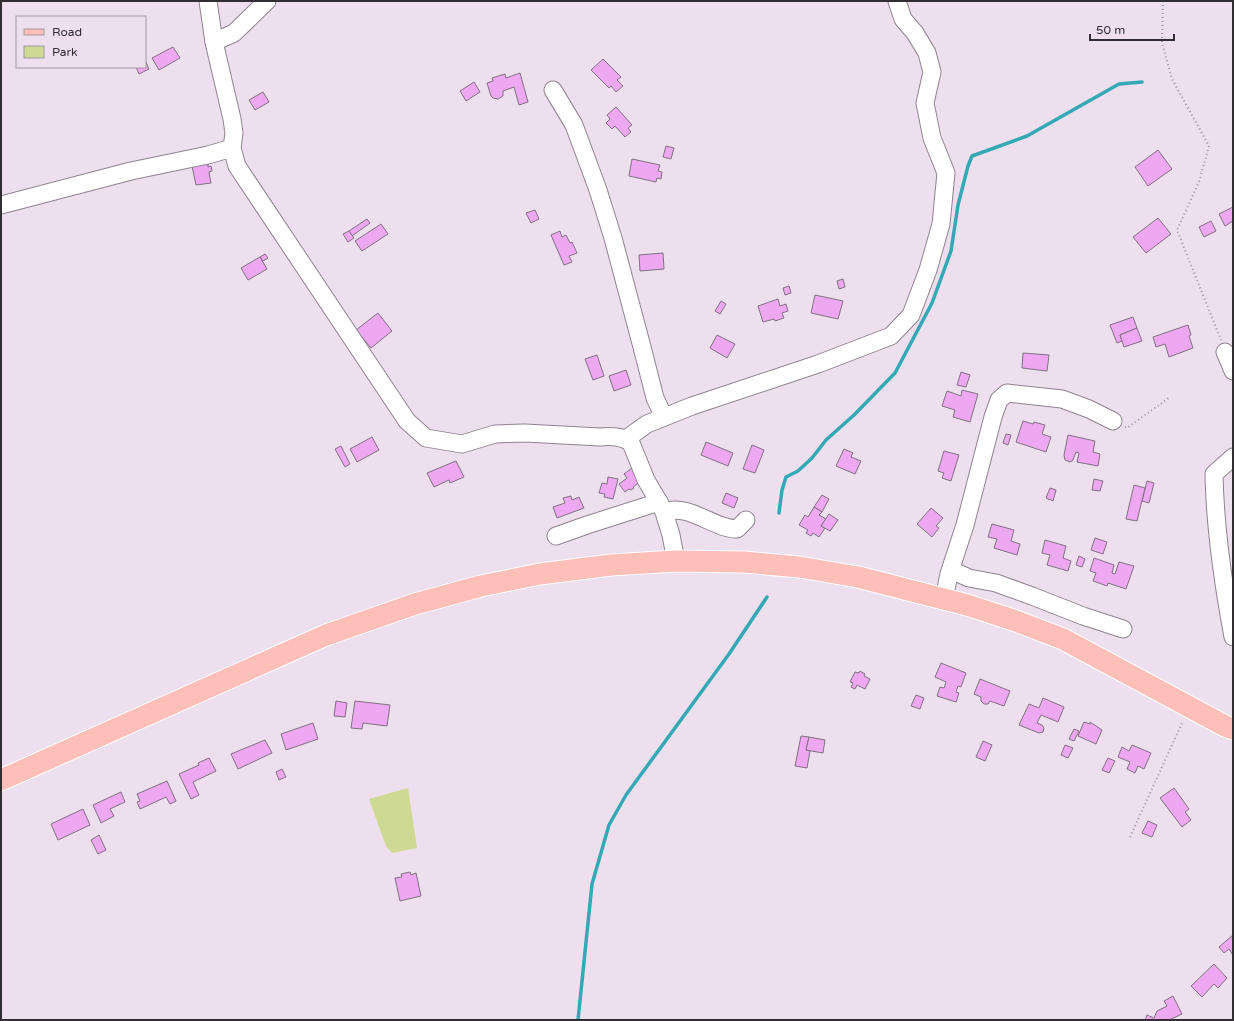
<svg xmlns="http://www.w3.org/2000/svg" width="1234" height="1021" font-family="'Varela Round',sans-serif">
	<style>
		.green { fill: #ceda92 }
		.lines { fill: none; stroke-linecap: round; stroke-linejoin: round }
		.stream { stroke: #34a9b5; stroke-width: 3.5 }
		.building { fill: #eea7f1; stroke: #7f7280 }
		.minor-casing { stroke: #908390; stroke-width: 19 }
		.major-casing { stroke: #fff; stroke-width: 23 }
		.path { stroke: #9c919c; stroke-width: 2; stroke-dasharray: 1 3; stroke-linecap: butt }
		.minor { stroke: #fff; stroke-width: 17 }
		.major { stroke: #febfb8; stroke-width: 21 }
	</style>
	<rect width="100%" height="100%" fill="#eddfee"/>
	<!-- green -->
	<polygon class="green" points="408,788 417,848 392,853 386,846 369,799"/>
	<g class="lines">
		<!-- stream -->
		<g class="stream">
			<polyline points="779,513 782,490 786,477 798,471 812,458 826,440 854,415 895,373 932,303 951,251 958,205 968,166 972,156 1027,136 1119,84 1142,82"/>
			<polyline points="578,1020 592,884 609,825 626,795 729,654 767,597"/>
		</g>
	</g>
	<!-- building -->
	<g class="building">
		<polygon points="173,47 180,58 159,70 152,58"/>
		<polygon points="603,59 621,77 617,80 623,86 616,92 611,86 609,88 591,70"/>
		<polygon points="145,60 149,69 139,74 136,67 145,67"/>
		<polygon points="520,73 528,102 519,105 514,87 503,91 503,96 498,99 493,98 491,96 487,83 493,81 492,78 505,74 506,78"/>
		<polygon points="474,82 480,92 466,101 460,91"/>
		<polygon points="263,92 269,102 255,110 249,100"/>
		<polygon points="616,107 632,125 628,128 631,132 625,137 615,126 612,129 606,123 610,119 607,115"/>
		<polygon points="666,146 674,148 671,159 663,157"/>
		<polygon points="1158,150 1172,169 1148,186 1135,167"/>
		<polygon points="632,159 660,165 658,171 662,172 661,179 657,178 656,182 629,176"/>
		<polygon points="208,163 208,167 211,166 212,171 209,172 211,183 196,185 192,166"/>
		<polygon points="1233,207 1233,221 1225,226 1219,214"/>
		<polygon points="535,210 539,219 531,223 526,213"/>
		<polygon points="1158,218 1171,234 1146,253 1133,237"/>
		<polygon points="367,219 370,223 352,236 349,231"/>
		<polygon points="1211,221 1216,231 1204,237 1199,227"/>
		<polygon points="381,224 388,234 362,251 355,241"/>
		<polygon points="349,231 354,238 348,242 343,234"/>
		<polygon points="560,231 562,237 566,235 570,243 572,242 577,253 569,256 572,262 564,265 551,235"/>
		<polygon points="663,253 664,269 640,271 639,255"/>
		<polygon points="265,254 268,258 263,261 260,257"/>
		<polygon points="260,257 267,269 248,280 241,268"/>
		<polygon points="843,279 845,287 839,289 837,281"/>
		<polygon points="789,286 791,293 785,295 783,288"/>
		<polygon points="815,295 843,301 838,319 811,313"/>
		<polygon points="778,299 780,306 786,304 788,311 782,313 784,318 775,321 774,319 763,322 758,306"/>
		<polygon points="721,301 726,304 720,314 715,311"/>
		<polygon points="378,313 392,331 371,348 356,330"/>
		<polygon points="1133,317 1137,328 1120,335 1122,341 1117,343 1110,325"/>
		<polygon points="1188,325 1191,335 1189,336 1193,348 1169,357 1165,344 1156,347 1153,337"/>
		<polygon points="1137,328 1142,341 1124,347 1120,335"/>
		<polygon points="717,335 735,344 727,358 710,348"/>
		<polygon points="1023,353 1049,355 1047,371 1022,368"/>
		<polygon points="597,355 604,376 593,380 585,359"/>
		<polygon points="626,370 631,385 614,391 609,376"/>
		<polygon points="961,372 970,375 966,387 957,385"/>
		<polygon points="962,390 978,394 970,422 953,417 955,410 942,406 947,391 961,396"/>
		<polygon points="1023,421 1033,424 1034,422 1045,425 1042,434 1051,437 1046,452 1016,442"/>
		<polygon points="1006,434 1011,435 1008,445 1003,443"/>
		<polygon points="1068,435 1095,441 1093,452 1100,454 1098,466 1077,462 1079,453 1076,452 1073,460 1070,462 1065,460 1064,455"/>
		<polygon points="372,437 379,450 357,462 350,449"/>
		<polygon points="706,442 733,453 728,466 701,455"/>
		<polygon points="752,445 764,450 755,473 743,469"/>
		<polygon points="341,446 350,464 345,467 335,449"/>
		<polygon points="844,449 853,453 851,457 861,461 855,474 836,466"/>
		<polygon points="944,451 959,455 951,481 942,478 944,473 938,471"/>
		<polygon points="456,461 464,477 450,483 449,480 434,487 427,473"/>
		<polygon points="632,468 641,481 633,487 634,488 631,490 629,489 625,492 619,484 627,478 624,474"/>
		<polygon points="608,477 618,479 613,499 604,497 605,494 599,493 602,483 607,484"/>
		<polygon points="1094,479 1103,481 1100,491 1092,490"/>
		<polygon points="1147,481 1154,483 1149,503 1142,501"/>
		<polygon points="1134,485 1145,488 1137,521 1126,519"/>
		<polygon points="1050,488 1056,490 1053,501 1046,498"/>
		<polygon points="726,493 738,498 734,508 722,503"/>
		<polygon points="822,495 829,499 822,512 814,507"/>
		<polygon points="571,496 572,500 579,497 584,508 557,518 553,507 565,503 563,498"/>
		<polygon points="814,507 822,512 819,515 826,519 821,526 825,528 819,537 813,533 811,536 806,533 808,530 799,525 805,515 808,517"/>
		<polygon points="931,508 943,518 936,526 939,528 932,537 917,524"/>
		<polygon points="829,514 838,520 830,531 821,526"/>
		<polygon points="992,524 1014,530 1011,541 1020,544 1017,555 994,548 997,539 988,537"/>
		<polygon points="1095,538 1107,542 1103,554 1091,550"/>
		<polygon points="1045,540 1066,546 1063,558 1071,561 1068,571 1047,565 1050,555 1042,553"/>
		<polygon points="1079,556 1085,559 1082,567 1076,565"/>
		<polygon points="1094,558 1114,565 1112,573 1115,574 1119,562 1134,566 1126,589 1108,583 1107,586 1093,581 1096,573 1090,571"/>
		<polygon points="941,663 966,673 961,687 958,686 956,692 959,693 956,702 937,696 940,687 944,688 946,682 935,677"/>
		<polygon points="860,671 865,674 864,676 870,679 865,689 857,685 855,689 851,687 853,683 850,682 855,672 859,673"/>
		<polygon points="980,679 1010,691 1004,706 990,701 988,704 984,704 981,701 981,697 974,694"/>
		<polygon points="916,695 924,698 920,709 911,706"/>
		<polygon points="1043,698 1064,707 1058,722 1041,715 1037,723 1042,725 1044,728 1043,732 1039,733 1019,725 1029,704 1039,708"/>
		<polygon points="336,701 347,703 345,717 334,716"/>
		<polygon points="355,701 390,705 387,726 363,723 362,729 351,728"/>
		<polygon points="1084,722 1090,724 1090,722 1102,730 1096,744 1078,736"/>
		<polygon points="313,723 318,739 286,750 281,734"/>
		<polygon points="1074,729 1079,731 1074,741 1069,739"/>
		<polygon points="801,736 809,737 806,750 810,751 807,768 795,766"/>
		<polygon points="809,737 825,740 823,753 806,750"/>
		<polygon points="265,740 272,753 238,769 231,754"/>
		<polygon points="983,741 992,745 985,761 976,757"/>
		<polygon points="1065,745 1073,748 1068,758 1061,755"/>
		<polygon points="1132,745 1151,753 1144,769 1138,766 1135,773 1127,769 1130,762 1118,757 1122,747 1129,751"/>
		<polygon points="209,758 216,771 193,782 199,795 191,799 179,774 199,765 198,763"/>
		<polygon points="1108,758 1115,761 1109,773 1102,770"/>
		<polygon points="282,769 286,777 279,780 276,772"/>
		<polygon points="167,781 176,801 170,804 166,797 140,809 137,802 140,801 137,794"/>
		<polygon points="1174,788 1189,809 1185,812 1191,820 1182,827 1160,798"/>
		<polygon points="121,792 125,802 110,809 114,816 101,823 93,805"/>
		<polygon points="83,809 90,825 58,840 51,824"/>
		<polygon points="1148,821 1157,825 1152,837 1142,833"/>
		<polygon points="99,835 106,850 98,854 91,840"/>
		<polygon points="410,872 411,875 416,873 421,896 400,901 395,878 402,877 401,874"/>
		<polygon points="1233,935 1233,955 1229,949 1224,953 1219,947"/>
		<polygon points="1214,964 1227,978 1218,988 1214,984 1202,997 1191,986"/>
		<polygon points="1173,996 1182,1014 1169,1020 1145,1020 1147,1015 1154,1018 1157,1011 1167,1006 1164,1001"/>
	</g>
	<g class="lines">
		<defs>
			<g id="minor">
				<path d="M208,1L214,42L232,119L234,133L232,148L237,166L407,421L426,438L462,444L495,434L525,433L600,437C611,436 622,436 631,443L646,480L659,502L664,512L671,535L676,561"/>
				<polyline points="214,42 234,33 267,1"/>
				<polyline points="553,90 574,125 598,190 613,238 642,347 655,398 664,417"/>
				<polyline points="1,205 131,171 208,155 232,148"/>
				<polyline points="1225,352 1233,371"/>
				<polyline points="626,439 647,424 692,406 818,364 891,336 911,315 928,270 941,224 946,173 932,138 925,103 932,72 927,53 915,33 903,19 897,1"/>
				<path d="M1233,457L1214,474C1215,530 1223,583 1233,637"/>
				<path d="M664,512C690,503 713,529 737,529L746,520"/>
				<polyline points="556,536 587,525 659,502"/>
				<polyline points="951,570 969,578 996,583 1032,596 1083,616 1123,629"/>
				<polyline points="944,599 949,574 965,525 993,417 999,400 1007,393 1062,399 1089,409 1113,421"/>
			</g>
			<polyline id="major" points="1,780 326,635 415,604 481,586 540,574 611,565 676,561 744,562 799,567 858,577 967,605 1016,621 1063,639 1225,726 1233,729"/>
		</defs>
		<!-- minor casing -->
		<use href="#minor" class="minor-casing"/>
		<!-- major casing -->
		<use href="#major" class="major-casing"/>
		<!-- path -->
		<g class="path">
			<polyline points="1163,1 1162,43 1172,79 1209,146 1199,182 1177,230 1221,340"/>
			<polyline points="1125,427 1127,428 1170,397"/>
			<polyline points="1130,837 1183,721"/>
		</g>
		<!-- minor -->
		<use href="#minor" class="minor"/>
		<!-- major -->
		<use href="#major" class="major"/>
	</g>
	<!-- border -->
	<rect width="1234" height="1021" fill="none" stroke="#322d32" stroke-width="4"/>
	<!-- legend -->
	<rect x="16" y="16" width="130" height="52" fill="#eddfee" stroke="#a298a3"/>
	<rect x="24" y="29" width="20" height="6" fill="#febfb8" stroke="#a298a3"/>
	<text x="52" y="36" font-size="12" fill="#322d32">Road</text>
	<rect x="24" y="46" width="20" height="12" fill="#ceda92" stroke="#a298a3"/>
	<text x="52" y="56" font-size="12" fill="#322d32">Park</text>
	<!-- scale -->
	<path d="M1090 34v6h84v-6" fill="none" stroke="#322d32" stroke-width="2"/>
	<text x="1096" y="34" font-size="12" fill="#322d32" stroke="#eddfee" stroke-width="3" paint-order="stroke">50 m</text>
</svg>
